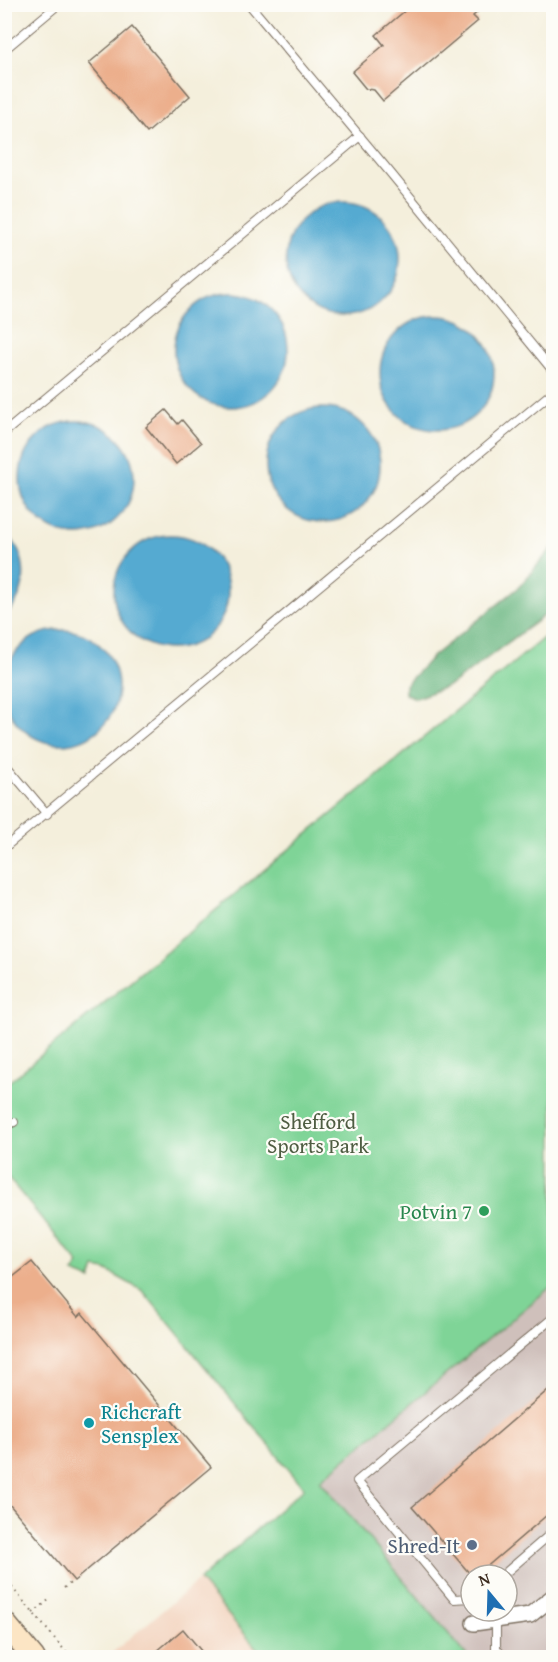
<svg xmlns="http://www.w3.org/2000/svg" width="558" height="1662" font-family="'Gentium Book Plus',serif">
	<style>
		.built { fill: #f3d4bf }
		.industrial { fill: #cfc0bb; fill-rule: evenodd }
		.green { fill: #7fd497; stroke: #5d7f5a; stroke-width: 1.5 }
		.forest { fill: #67b680; stroke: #51704f; stroke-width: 1.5 }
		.water { fill: #55aad1; stroke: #486a78; stroke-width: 1.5 }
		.building { fill: #ecaf8c }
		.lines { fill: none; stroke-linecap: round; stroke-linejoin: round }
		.lane-casing { stroke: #7c6f60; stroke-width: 10 }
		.street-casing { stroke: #7c6f60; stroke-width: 18 }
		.secondary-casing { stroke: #7c6f60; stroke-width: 24 }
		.path { stroke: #7c6f60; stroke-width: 2; stroke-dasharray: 1.5 4.5; stroke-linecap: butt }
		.lane { stroke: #fff; stroke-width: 8 }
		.street { stroke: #fff; stroke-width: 15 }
		.secondary { stroke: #fce5c4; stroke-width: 21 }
		.leisure-dot { fill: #2e9e5b; stroke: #fdfcf7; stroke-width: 2 }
		.culture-dot { fill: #0f9aa8; stroke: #fdfcf7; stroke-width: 2 }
		.service-dot { fill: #5c6f8a; stroke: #fdfcf7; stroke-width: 2 }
		.labels { text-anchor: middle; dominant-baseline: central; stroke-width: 4.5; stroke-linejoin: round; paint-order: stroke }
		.park-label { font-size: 21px; fill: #4f5d42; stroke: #fdfcf7 }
		.leisure-label { font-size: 21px; fill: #27864d; stroke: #fdfcf7; text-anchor: end }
		.culture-label { font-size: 21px; fill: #0d838f; stroke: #fdfcf7; text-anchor: start }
		.service-label { font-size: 21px; fill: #4e5e75; stroke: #fdfcf7; text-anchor: end }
	</style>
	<rect width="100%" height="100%" fill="#fdfcf7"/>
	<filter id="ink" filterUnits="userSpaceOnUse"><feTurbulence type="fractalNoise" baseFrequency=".0167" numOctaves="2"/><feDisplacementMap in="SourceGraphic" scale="12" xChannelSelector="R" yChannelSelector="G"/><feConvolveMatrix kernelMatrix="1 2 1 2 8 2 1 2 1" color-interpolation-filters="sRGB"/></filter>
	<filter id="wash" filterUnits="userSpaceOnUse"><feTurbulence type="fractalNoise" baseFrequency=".008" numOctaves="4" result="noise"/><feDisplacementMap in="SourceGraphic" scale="24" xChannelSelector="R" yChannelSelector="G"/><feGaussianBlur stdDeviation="1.35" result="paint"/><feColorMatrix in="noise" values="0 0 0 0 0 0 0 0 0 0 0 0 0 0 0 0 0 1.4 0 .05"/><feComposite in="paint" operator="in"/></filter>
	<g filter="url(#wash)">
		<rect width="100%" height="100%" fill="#f4efdc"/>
		<!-- built -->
		<polygon class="built" points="199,1580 264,1657 106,1658"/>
		<!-- industrial -->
		<path class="industrial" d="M553,1285V1657H468L319,1480ZM471,1575H507V1611H471Z"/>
		<!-- green -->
		<polygon class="green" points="553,630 553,1285 320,1480 468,1657 264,1657 199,1580 304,1488 143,1291 106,1270 95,1268 91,1280 73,1273 79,1264 5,1174 4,1086"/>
		<!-- forest -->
		<polygon class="forest" points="553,547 553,609 451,685 416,698 405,694 405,685 433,656 518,588"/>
		<!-- water -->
		<g class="water">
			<circle cx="343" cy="259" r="57"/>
			<circle cx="231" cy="350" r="57"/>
			<circle cx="437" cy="373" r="57"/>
			<circle cx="323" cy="465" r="57"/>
			<circle cx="77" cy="478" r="57"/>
			<path d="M4,531C30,555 30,592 5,616Z"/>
			<circle cx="171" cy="592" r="57"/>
			<circle cx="61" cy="687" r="57"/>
		</g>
		<g id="blocks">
			<!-- building -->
			<g class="building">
				<polygon points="413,4 486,4 473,16 478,21 383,101 374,90 366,89 352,72 384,45 376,35"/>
				<polygon points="132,27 190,96 147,133 89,63"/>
				<polygon points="166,410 178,424 182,420 201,443 176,464 146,427"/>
				<polygon points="32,1262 78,1317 82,1313 211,1467 74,1581 4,1498 4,1284"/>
				<polygon points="554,1385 554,1509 477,1575 471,1575 412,1507"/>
				<polygon points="183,1629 207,1658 149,1658"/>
			</g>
		</g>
	</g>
	<g filter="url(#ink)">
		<use href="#blocks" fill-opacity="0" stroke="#7c6f60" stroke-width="1.5"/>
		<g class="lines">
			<defs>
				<g id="lane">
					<polyline points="249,4 388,170 554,372"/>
					<polyline points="4,50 59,4"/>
					<polyline points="4,433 360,136"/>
					<polyline points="4,763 47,814"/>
					<polyline points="4,848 554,391"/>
					<polyline points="4,1126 14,1122"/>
					<polyline points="503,1575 554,1531"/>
					<polyline points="471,1598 454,1599 357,1481 554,1317"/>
					<polyline points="487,1611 496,1620 496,1648 504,1658"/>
				</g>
				<polyline id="street" points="474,1623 530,1615 554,1596"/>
				<polyline id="secondary" points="4,1622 34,1658"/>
			</defs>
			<!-- lane casing -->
			<use href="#lane" class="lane-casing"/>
			<!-- street casing -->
			<use href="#street" class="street-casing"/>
			<!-- secondary casing -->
			<use href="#secondary" class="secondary-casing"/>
			<!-- path -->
			<g class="path">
				<polyline points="4,1578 71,1658"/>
				<polyline points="64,1588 73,1581"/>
				<polyline points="33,1613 50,1599"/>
			</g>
			<!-- lane -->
			<use href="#lane" class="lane"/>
			<!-- street -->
			<use href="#street" class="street"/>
			<!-- secondary -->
			<use href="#secondary" class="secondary"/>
		</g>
	</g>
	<!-- markers -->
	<circle class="leisure-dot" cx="484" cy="1211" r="6"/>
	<circle class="culture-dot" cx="89" cy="1423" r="6"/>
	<circle class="service-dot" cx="472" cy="1545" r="6"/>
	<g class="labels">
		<!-- park labels -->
		<g class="park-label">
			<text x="318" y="1121">Shefford<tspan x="318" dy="24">Sports Park</tspan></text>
		</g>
		<!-- leisure labels -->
		<g class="leisure-label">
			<text x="472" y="1211">Potvin 7</text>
		</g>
		<!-- culture labels -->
		<g class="culture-label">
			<text x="101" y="1411">Richcraft<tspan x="101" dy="24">Sensplex</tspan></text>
		</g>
		<!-- service labels -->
		<g class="service-label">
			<text x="460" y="1545">Shred-It</text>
		</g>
	</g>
	<!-- margin -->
	<rect width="558" height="1662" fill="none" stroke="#fdfcf7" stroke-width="24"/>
	<!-- north arrow -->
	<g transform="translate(489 1593) rotate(341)"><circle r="28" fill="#fdfcf7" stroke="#afa8a0" stroke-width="1.5"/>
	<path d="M0-4.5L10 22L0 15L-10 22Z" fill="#1f6fb2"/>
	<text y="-9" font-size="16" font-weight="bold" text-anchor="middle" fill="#3b2a1e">N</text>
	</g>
</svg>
